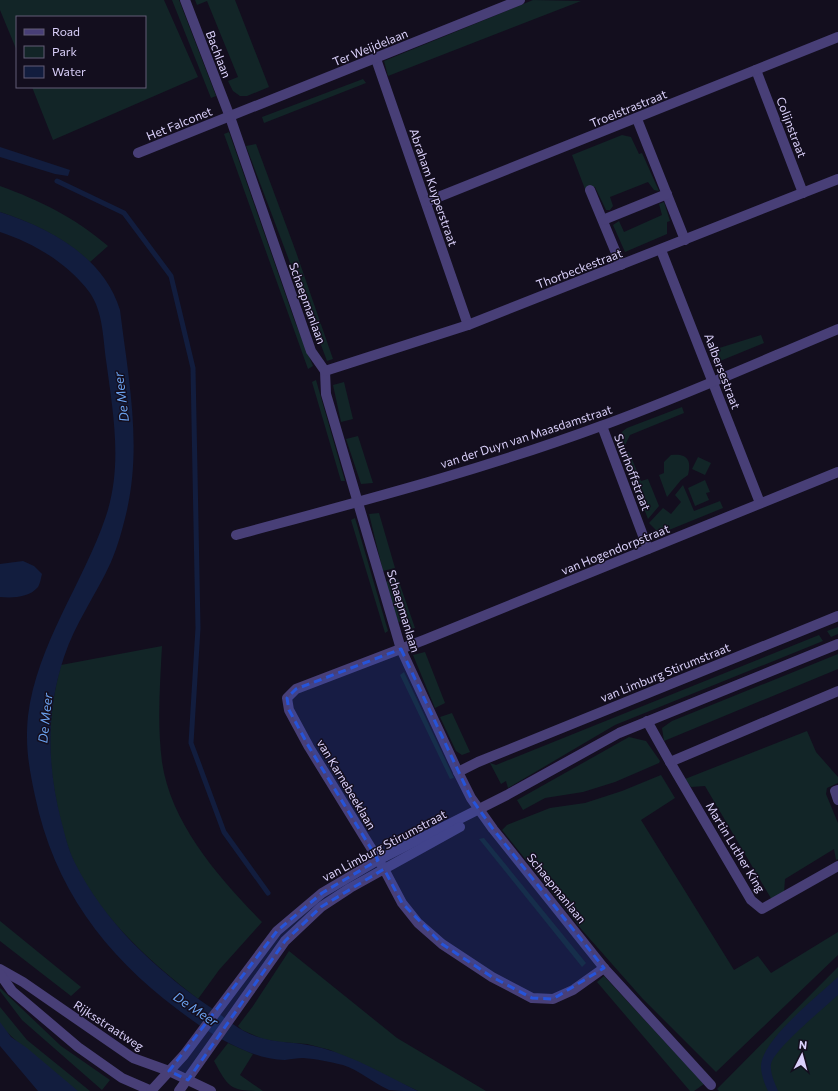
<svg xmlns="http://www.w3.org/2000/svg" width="838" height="1091" font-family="Commissioner,sans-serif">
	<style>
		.green { fill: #122527 }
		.water { fill: #121d3e }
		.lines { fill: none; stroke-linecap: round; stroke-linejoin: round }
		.stream { stroke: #121d3e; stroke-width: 5 }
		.minor { stroke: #483f77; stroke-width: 10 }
		.tertiary { stroke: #483f77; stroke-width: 10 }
		.marked { fill: #2654da; fill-opacity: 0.2; stroke: #2654da; stroke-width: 3; stroke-dasharray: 8 5; stroke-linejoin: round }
		.labels { text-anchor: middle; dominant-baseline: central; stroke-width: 3; stroke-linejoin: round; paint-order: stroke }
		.street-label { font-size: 12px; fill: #dad0fa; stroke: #130e1e }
		.water-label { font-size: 13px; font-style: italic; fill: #6aa1ee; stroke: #130e1e }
	</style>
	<rect width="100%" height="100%" fill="#130e1e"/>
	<!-- green -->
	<g class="green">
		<polygon points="0,0 164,0 198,77 53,140 32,87 145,87 145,17 17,17 17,51 0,10"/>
		<polygon points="172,0 179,0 216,96 211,98"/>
		<polygon points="195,0 235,0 269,87 247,96 240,96 233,91 228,81 238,77 207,1 197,5"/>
		<polygon points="533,0 581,1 388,76 384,61"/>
		<polygon points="363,79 366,83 264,123 262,117"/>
		<polygon points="229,132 295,322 313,366 308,369 224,134"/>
		<polygon points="622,135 631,137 639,154 642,153 659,191 654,190 648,182 610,197 613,206 610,210 606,210 595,187 585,189 572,155"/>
		<polygon points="256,144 296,252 333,359 327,361 246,146"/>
		<path d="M0,186C41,201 74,217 108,246L90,262C64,238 34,223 0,212Z"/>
		<polygon points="664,202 670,221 667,222 667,234 625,252 613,225 619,221 624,232 662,215 659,204"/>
		<polygon points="761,335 764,343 720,361 716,349"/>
		<polygon points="316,380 345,481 341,481 312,382"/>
		<polygon points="344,382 353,419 341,422 333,385"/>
		<path d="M682,407L684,413L630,435L625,445L620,447C618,438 619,433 627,428Z"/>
		<polygon points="358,436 373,483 361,484 346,439"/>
		<polygon points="629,452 641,481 648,479 659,506 648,519 623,454"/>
		<path d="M671,455C687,453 692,460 688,475L681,480L667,497L659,475L664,473V462Z"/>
		<polygon points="698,457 711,463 705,475 692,469"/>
		<polygon points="705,480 710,492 706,493 709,500 695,506 688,488"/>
		<polygon points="683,485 694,511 720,501 723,508 664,532 658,532 649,523 663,508 671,514 681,502 675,495"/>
		<polygon points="379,513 395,568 383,571 369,514"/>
		<polygon points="355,518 388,631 385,633 351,520"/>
		<polygon points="398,579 415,628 409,629 403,621 398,622 385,582"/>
		<polygon points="838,627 838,634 831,637 827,631"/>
		<polygon points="819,635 823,641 615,725 508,788 506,781 501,784 490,763 496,765"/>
		<path d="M162,646C160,685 157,723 162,762C171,824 219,878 262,922L219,970L198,999C150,962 87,906 68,847C62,830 58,811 55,794C47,750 49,708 61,665Z"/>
		<polygon points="425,652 445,703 435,708 413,655"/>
		<polygon points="838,654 838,669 664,741 662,728 672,721"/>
		<polygon points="404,672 454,778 450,779 400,675"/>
		<polygon points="452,713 470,752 462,755 456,751 440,717"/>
		<polygon points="807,731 816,752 838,777 838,783 827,788 826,794 838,823 838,859 836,860 834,849 785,879 784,893 772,900 705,786 691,787 685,779"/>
		<polygon points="629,737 646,741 660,761 659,763 615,782 583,792 545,798 523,810 517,800"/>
		<polygon points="661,775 675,798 641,820 734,970 758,956 771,973 838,932 838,955 716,1072 642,998 582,930 502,830 507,825 550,808 585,803 622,791"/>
		<polygon points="484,838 586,963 582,967 479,839"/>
		<polygon points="0,921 81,987 71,996 0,941"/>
		<polygon points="289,951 397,1038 486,1091 418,1091 330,1050 307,1044 279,1042 263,1039 242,1030 238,1026 253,1006"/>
		<polygon points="838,967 838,1091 719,1091 717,1089"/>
		<polygon points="604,976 704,1084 694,1091 690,1091 597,982"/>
		<polygon points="0,988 61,1046 110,1080 102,1090 22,1020 0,991"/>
		<path d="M0,1007L27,1040L90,1091H77C64,1080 4,1034 0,1023C0,1018 0,1012 0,1007Z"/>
		<path d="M228,1043L253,1054L240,1075L263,1091C231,1091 229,1089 214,1061Z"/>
	</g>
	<!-- water -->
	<g class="water">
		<polygon points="0,147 70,170 68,176 55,174 0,157"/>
		<path d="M0,212C50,228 104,257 120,310C128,376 142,443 127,510C123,527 118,546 111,562C96,595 75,623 64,657C46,711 47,765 61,820C65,835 68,849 75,863C104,921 154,968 207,1005C219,1013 231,1024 244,1031C269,1045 296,1040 322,1048C355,1057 387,1076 418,1091C409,1091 397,1091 389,1090C373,1083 359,1070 343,1065C331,1062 316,1059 303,1058C297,1058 291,1059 285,1060C272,1060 258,1056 246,1051C221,1041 198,1025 177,1009C104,954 54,887 35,796C29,768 25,746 28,716C37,644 83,584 106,516C123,465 113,412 106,360C103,338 103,312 90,293C69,264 34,243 0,232Z"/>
		<path d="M23,561L34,566L42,574C41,578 40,584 38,587C29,598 12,598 0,597V564Z"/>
		<path d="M838,977V995C824,1008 774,1049 771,1064C770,1074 775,1083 778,1091H768C765,1085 761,1074 761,1067C760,1041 819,995 838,977Z"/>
		<polygon points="0,1022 11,1037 27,1048 78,1091 38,1091 0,1046"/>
	</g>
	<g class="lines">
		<!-- stream -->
		<polyline class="stream" points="57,181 124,213 171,276 193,368 198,628 191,743 224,832 268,893"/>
		<!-- minor -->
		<g class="minor">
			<polyline points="185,0 230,117 311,351 325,371 326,394 401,649 458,772 471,798 493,829 604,968 711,1085"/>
			<polyline points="376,59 468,325"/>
			<polyline points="756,70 803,193"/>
			<polyline points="637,119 685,240"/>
			<polyline points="138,153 520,0"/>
			<polyline points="590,190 621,265"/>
			<polyline points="426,202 838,37"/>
			<polyline points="603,220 667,194"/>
			<polyline points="661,250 760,503"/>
			<polyline points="325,371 468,325 838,179"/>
			<polyline points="602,426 648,549"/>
			<path d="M236,535C358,502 482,470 601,426C681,397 759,362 838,329"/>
			<polyline points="838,691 670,762 751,900 762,909 838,866"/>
			<polyline points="647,721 670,762"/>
			<polyline points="458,772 478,762 838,616"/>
			<polyline points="838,790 835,791 838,800"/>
			<polyline points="604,968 573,990 553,999 532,998 492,977 442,944 418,923 402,903 384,869 309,747 289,710 287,698 296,689 424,640 838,472"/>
		</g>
		<!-- tertiary -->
		<g class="tertiary">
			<polyline points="0,969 23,982 133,1058 169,1071 211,1091"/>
			<polyline points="0,974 12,991 78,1047 122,1078 152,1091"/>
			<polyline points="151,1091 184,1055 277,931 322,893 378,860 507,795 619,733 838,644"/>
			<polyline points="179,1091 285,941 321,907 350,888 460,827"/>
		</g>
	</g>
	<!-- marked area -->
	<path class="marked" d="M401,649L471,798L493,829L604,968L553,999L532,998L492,977L442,944L402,903L384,869L321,907L285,941L188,1080L169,1071L277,931L322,893L378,860L309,747L289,710L287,698L296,689Z"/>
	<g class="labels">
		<!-- street labels -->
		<g class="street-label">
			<text transform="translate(370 47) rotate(-22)">Ter Weijdelaan</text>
			<text transform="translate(219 54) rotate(69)">Bachlaan</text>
			<text transform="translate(628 108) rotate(-22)">Troelstrastraat</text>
			<text transform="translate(179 123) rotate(-22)">Het Falconet</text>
			<text transform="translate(792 127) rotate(69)">Colijnstraat</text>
			<text transform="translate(434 187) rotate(71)">Abraham Kuyperstraat</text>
			<text transform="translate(579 268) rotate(-21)">Thorbeckestraat</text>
			<text transform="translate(308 303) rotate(70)">Schaepmanlaan</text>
			<text transform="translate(723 371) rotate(69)">Aalbersestraat</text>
			<text transform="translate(526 436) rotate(-18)">van der Duyn van Maasdamstraat</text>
			<text transform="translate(633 472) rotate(69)">Suurhoffstraat</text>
			<text transform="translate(615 549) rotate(-22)">van Hogendorpstraat</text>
			<text transform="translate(404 611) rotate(73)">Schaepmanlaan</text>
			<text transform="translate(665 672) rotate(-22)">van Limburg Stirumstraat</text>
			<text transform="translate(347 784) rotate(59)">van Karnebeeklaan</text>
			<text transform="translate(384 845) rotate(-28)">van Limburg Stirumstraat</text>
			<text transform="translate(736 847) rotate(59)">Martin Luther King</text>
			<text transform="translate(557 888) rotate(51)">Schaepmanlaan</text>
			<text transform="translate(109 1025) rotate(33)">Rijksstraatweg</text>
		</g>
		<!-- water labels -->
		<g class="water-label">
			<text transform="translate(121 397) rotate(-97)">De Meer</text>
			<text transform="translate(45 718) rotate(-84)">De Meer</text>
			<text transform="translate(196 1009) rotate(34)">De Meer</text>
		</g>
	</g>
	<!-- legend -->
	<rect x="16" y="16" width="130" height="72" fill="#130e1e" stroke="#635c76"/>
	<rect x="24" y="29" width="20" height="6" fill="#483f77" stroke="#635c76"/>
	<text x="52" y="36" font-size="12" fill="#dad0fa">Road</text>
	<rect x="24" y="46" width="20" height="12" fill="#122527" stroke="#635c76"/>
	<text x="52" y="56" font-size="12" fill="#dad0fa">Park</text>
	<rect x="24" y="66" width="20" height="12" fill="#121d3e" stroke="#635c76"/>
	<text x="52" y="76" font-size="12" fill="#dad0fa">Water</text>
	<!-- north arrow -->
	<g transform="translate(802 1055) rotate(6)" stroke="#130e1e" stroke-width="3" paint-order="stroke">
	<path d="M0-3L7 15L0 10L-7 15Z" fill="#dad0fa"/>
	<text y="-6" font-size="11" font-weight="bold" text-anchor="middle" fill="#dad0fa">N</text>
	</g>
</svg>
